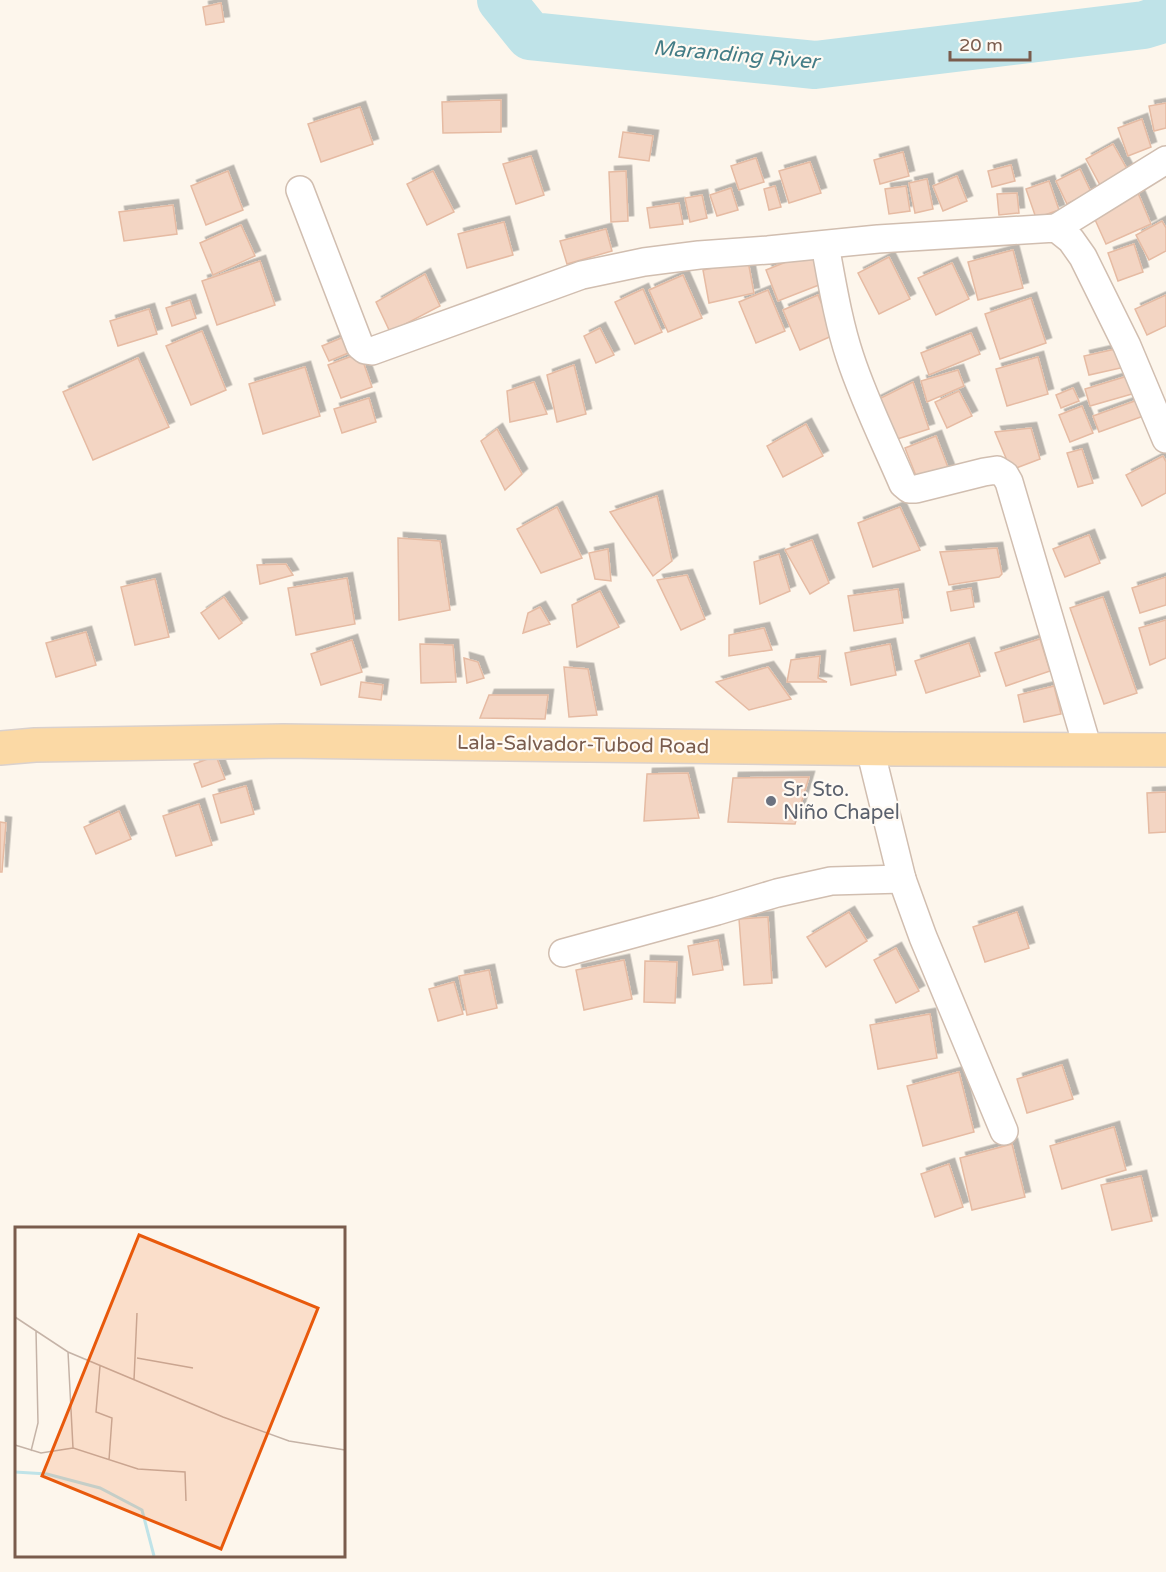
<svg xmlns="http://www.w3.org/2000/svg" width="1166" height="1572" font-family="'Varela Round',sans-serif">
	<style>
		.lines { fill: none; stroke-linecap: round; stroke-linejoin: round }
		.river { stroke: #bfe3e8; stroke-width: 48 }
		.building { fill: #f3d5c3; stroke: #e6bba3; stroke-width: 1.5; filter: url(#shadow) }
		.street-casing { stroke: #d1beb0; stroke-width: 30 }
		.primary-casing { stroke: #dad1cd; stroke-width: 36 }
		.street { stroke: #fff; stroke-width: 27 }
		.primary { stroke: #fbd9a5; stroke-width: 33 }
		.worship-dot { fill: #6b7280; stroke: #fffaf3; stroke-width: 2 }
		.labels { text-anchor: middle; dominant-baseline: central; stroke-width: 4.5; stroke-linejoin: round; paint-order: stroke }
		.street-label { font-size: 20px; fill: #7a5c4d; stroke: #fffaf3 }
		.worship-label { font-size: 20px; fill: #5b616d; stroke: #fffaf3; text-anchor: start }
		.water-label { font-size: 21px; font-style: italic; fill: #437c86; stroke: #fffaf3 }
		.inset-river { fill: none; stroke: #bfe3e8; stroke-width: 3 }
		.inset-road { fill: none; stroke: #c5b3a7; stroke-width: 1.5 }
		.view { fill: #e8590c; fill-opacity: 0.15; stroke: #e8590c; stroke-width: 3 }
		.inset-edge { fill: none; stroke: #7a5c4d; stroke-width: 3 }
	</style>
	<defs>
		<filter id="shadow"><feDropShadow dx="5.5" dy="-5.5" stdDeviation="0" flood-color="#0004"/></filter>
	</defs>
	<rect width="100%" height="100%" fill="#fdf6ec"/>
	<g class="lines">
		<!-- river -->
		<polyline class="river" points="501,0 530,36 815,65 1144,25 1166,18"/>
	</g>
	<!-- building -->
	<g class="building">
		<polygon points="221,3 224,22 206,25 203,7"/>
		<polygon points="501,100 501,132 443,133 442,102"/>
		<polygon points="1166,103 1166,128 1154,131 1149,106"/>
		<polygon points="360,107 373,144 321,162 308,124"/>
		<polygon points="1142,119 1151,147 1128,156 1118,128"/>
		<polygon points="623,132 653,136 649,161 619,157"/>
		<polygon points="1113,144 1127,169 1100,185 1086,159"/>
		<polygon points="903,152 909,176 880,184 874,160"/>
		<polygon points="531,156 544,195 516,204 503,164"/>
		<polygon points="756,158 764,182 739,190 731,166"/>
		<polygon points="810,162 821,193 789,203 779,171"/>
		<polygon points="1011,165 1015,181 992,187 988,171"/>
		<polygon points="1080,169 1091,192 1067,204 1056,181"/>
		<polygon points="228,171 243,210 206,225 191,186"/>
		<polygon points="433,171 454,212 427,225 407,184"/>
		<polygon points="626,171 628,221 611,222 609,172"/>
		<polygon points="957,176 967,201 943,211 933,186"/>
		<polygon points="927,179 933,209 915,213 909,183"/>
		<polygon points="1049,181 1059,210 1036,218 1026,189"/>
		<polygon points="775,186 781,207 769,210 764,189"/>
		<polygon points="906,186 910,211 889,214 885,189"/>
		<polygon points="731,188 738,210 717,216 710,195"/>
		<polygon points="1017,193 1019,213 999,215 997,194"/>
		<polygon points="1138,193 1151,224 1106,244 1092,213"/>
		<polygon points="702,195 707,218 690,222 685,198"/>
		<polygon points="679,203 683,224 650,228 647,208"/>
		<polygon points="173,205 177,234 124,241 119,212"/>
		<polygon points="1162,221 1166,228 1166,251 1149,260 1136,235"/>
		<polygon points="504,222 513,255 467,268 458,234"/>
		<polygon points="241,225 255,256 213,275 200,243"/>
		<polygon points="606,229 612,251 567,264 560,241"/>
		<polygon points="1134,244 1143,272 1118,281 1108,253"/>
		<polygon points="1013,250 1023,288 978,300 968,262"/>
		<polygon points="811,252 824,283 778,301 766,270"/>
		<polygon points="889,257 910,299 879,314 858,273"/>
		<polygon points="260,261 275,305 217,325 202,281"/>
		<polygon points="748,261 754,293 709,303 703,270"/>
		<polygon points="952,263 969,299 936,315 918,278"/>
		<polygon points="425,274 440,306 390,332 376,302"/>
		<polygon points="683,275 702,318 668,332 649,290"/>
		<polygon points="643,289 662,332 635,344 615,302"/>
		<polygon points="768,290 785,331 756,343 739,302"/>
		<polygon points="818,295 834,335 800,350 783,310"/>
		<polygon points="1166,295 1166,326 1147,335 1135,309"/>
		<polygon points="1031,298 1046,343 1000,359 985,314"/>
		<polygon points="190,300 196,318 172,326 166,308"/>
		<polygon points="149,309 157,334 118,346 110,321"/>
		<polygon points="600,328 614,355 596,363 584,336"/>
		<polygon points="202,331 226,390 191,405 166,346"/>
		<polygon points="971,333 980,354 929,375 921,353"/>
		<polygon points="351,334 358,349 329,361 322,346"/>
		<polygon points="1120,348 1125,367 1089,375 1084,356"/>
		<polygon points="360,353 372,387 341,398 328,365"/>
		<polygon points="1038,357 1048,394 1007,406 996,369"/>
		<polygon points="138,358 169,427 93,460 63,392"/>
		<polygon points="574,365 586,414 557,422 547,375"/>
		<polygon points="305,367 320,416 263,434 249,384"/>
		<polygon points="958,370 964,386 927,402 921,381"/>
		<polygon points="1134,374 1139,392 1090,406 1085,389"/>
		<polygon points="534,382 547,414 510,422 507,391"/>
		<polygon points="913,382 929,429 891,441 875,401"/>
		<polygon points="1073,388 1079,401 1061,408 1056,395"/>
		<polygon points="959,391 972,416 947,428 935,402"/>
		<polygon points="369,398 376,422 342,433 334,409"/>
		<polygon points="1143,398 1149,414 1099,432 1093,416"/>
		<polygon points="1082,406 1093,433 1070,442 1059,415"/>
		<polygon points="806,424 823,456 783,477 767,446"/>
		<polygon points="1031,428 1040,459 1011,470 995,432"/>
		<polygon points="497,429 522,474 505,490 481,441"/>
		<polygon points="936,436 949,470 918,481 905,448"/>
		<polygon points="1082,449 1093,483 1078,487 1067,453"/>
		<polygon points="1163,456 1166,462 1166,493 1142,506 1126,475"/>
		<polygon points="657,496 672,561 653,576 610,512"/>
		<polygon points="557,507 582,558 541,573 517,529"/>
		<polygon points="900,507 920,550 873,567 858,523"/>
		<polygon points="1089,535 1100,563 1065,577 1053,549"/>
		<polygon points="398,538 440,541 450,610 399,620"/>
		<polygon points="812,540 829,583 810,594 785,550"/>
		<polygon points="997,548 1002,574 999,577 949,585 940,552"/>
		<polygon points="608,549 611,581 595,579 589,553"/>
		<polygon points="779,554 790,591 760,604 754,562"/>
		<polygon points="286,564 293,575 260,584 257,565"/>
		<polygon points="687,575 705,619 681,630 657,580"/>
		<polygon points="1166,577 1166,605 1140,613 1132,588"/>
		<polygon points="347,578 355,624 296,635 288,588"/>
		<polygon points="155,579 169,637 135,645 121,587"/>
		<polygon points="971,588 974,607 951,611 947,592"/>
		<polygon points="898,589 903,623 854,631 848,596"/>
		<polygon points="600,591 619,627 577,647 572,605"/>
		<polygon points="224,597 242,623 219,639 201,613"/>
		<polygon points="1103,597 1137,693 1104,704 1070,608"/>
		<polygon points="540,607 550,624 523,633 528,613"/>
		<polygon points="1166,620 1166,658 1150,665 1139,628"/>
		<polygon points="764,628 772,650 729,656 729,635"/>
		<polygon points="86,632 96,665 56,677 46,643"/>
		<polygon points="1040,639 1050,671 1006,686 995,653"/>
		<polygon points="352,640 362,672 321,685 311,654"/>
		<polygon points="969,643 980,676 926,693 915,661"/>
		<polygon points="420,644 453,645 456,682 421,683"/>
		<polygon points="890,644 896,675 851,685 845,653"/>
		<polygon points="820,656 818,678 827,682 787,682 791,660"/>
		<polygon points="464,658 478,662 484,678 467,683"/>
		<polygon points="564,667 588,669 597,715 569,717"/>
		<polygon points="768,667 791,699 749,710 716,682"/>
		<polygon points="361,682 383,685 381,700 359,697"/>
		<polygon points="1054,686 1061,714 1024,722 1018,695"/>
		<polygon points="489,695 548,695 545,719 480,718"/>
		<polygon points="216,756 225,779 202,787 194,764"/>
		<polygon points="688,773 699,818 644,821 647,774"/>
		<polygon points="809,777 795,824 728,822 733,778"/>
		<polygon points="246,786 254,814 221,823 213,795"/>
		<polygon points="1166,792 1166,832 1149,833 1147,793"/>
		<polygon points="199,804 212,845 176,856 163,816"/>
		<polygon points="119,811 131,839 96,854 84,827"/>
		<polygon points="0,822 6,823 2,872 0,872"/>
		<polygon points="849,912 867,941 826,967 807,937"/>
		<polygon points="1017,912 1029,948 985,962 973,927"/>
		<polygon points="768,917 772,983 744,985 739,919"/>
		<polygon points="718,940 723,970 693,975 688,946"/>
		<polygon points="896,948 919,991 896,1003 874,960"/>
		<polygon points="624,960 632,999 584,1010 576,970"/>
		<polygon points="645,961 677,962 675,1003 644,1002"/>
		<polygon points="489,970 497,1008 467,1015 459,976"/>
		<polygon points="454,982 463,1014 438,1021 429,989"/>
		<polygon points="930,1014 937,1058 878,1069 870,1025"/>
		<polygon points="1062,1065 1073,1099 1027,1113 1017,1079"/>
		<polygon points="959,1072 974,1132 923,1146 907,1086"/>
		<polygon points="1114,1127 1126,1170 1062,1189 1050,1146"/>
		<polygon points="1012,1144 1025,1197 972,1210 960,1158"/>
		<polygon points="949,1164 963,1207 935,1217 921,1174"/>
		<polygon points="1141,1176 1152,1221 1112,1230 1101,1185"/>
	</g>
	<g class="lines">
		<defs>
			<g id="street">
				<polyline points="300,190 360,346 365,350 372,351 582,275 644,262 699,255 768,250 878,239 1056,228 1071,240 1083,257 1127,346 1166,439"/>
				<polyline points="1056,228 1166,160"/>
				<path d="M825,245C832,282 838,321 850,357C864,400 885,442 903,484L909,489H916L984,472L997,470L1005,475L1009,482L1088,749"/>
				<polyline points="870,749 902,879 923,937 1004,1131"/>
				<polyline points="563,953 717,911 777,893 831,881 902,879"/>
			</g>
			<polyline id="primary" points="0,748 35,745 283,741 896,749 1166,750"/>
		</defs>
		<!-- street casing -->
		<use href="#street" class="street-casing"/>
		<!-- primary casing -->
		<use href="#primary" class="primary-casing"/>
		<!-- street -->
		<use href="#street" class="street"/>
		<!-- primary -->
		<use href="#primary" class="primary"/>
	</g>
	<!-- markers -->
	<circle class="worship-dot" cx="771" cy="801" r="6"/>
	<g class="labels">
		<!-- street labels -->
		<g class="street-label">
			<text transform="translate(583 745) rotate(1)">Lala-Salvador-Tubod Road</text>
		</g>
		<!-- worship labels -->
		<g class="worship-label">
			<text x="783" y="790">Sr. Sto.<tspan x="783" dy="23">Niño Chapel</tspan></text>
		</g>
		<!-- water labels -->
		<g class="water-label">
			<text transform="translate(736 55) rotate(5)">Maranding River</text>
		</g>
	</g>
	<!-- overview -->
	<g transform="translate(15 1227)">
		<rect width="330" height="330" fill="#fdf6ec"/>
		<path class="inset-river" d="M0,245L32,247L85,261L127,283L139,329"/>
		<path class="inset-road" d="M0,90L53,125L208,190L274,214L330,223M53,125L58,221L123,242L170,245L171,274M122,131L178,141M85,139L81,185L97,191L94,233M119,153L122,86M0,218L26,226L58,221M16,224L23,196L21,104"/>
		<path class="view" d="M124,8L303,81L206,322L27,249Z"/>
		<rect width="330" height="330" class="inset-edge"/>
	</g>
	<!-- scale -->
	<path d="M950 51v9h80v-9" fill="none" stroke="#7a5c4d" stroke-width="3"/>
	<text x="959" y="51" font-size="18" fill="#7a5c4d" stroke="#fffaf3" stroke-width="4.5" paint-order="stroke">20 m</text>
</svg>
